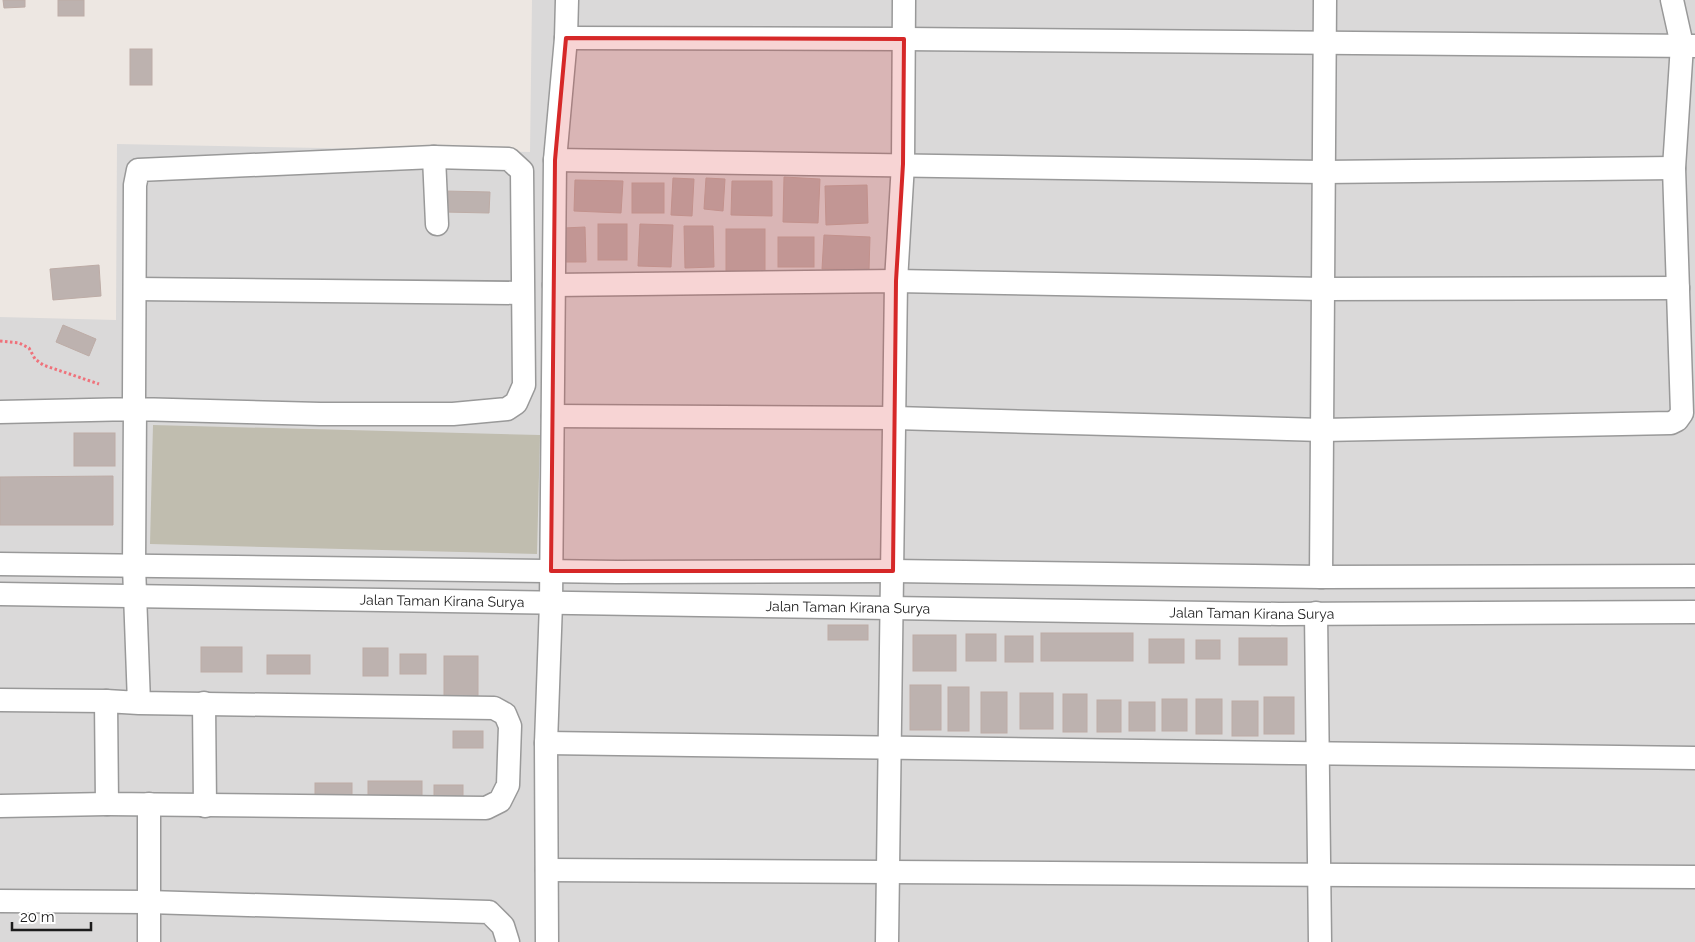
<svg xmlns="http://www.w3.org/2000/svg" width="1695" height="942" font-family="Raleway,sans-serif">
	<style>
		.residential { fill: #dad9d9 }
		.construction { fill: #c0bdaf }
		.building { fill: #bdb2af; stroke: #bdaca6 }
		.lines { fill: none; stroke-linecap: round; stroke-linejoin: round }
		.minor-casing { stroke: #999; stroke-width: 25 }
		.path { stroke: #ef727b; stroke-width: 3; stroke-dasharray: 2.5 2.5; stroke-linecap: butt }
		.minor { stroke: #fff; stroke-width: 22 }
		.marked { fill: #d62828; fill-opacity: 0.2; stroke: #d62828; stroke-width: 4; stroke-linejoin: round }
		.labels { text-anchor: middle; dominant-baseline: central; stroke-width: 5; stroke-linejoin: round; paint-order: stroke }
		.street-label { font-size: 14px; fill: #1c1c1c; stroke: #fff }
	</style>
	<rect width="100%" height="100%" fill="#ede7e2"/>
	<!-- residential -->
	<polygon class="residential" points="532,0 1695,0 1695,942 0,942 0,317 116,320 117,144 530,152"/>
	<!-- construction -->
	<polygon class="construction" points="153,425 540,435 537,554 150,544"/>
	<!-- building -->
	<g class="building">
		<polygon points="3,0 25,0 25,7 4,8"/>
		<rect x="58" y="0" width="26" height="16"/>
		<rect x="130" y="49" width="22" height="36"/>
		<polygon points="784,177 820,179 818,223 783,222"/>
		<polygon points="673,178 694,179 692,216 671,215"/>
		<polygon points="706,178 725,179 723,211 704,209"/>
		<polygon points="575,180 623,181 621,213 574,211"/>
		<polygon points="732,181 772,181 772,216 731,215"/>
		<rect x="632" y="183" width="32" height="30"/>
		<polygon points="867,185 868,223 826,225 825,186"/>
		<polygon points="444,191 490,192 489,213 444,212"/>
		<rect x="598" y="224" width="29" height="36"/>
		<polygon points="640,224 673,225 671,267 638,266"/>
		<polygon points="684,226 713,226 714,267 685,268"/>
		<polygon points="585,227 586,262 564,262 564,228"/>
		<rect x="726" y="229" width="39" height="43"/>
		<polygon points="824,235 870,237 869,270 822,269"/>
		<rect x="778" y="237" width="36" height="30"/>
		<polygon points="99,265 101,296 53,300 50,269"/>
		<polygon points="63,325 96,339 89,356 56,342"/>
		<rect x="74" y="433" width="41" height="33"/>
		<polygon points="113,476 113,525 0,525 0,477"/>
		<rect x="828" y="625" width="40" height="15"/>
		<rect x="1041" y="633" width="92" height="28"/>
		<rect x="966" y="634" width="30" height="27"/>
		<rect x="913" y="635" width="43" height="36"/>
		<rect x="1005" y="636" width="28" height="26"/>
		<rect x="1239" y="638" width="48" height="27"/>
		<rect x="1149" y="639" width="35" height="24"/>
		<rect x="1196" y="640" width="24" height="19"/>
		<rect x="201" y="647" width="41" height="25"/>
		<rect x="363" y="648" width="25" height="28"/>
		<rect x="400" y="654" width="26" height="20"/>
		<rect x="267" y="655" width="43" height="19"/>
		<rect x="444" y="656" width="34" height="40"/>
		<rect x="910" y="685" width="31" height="45"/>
		<rect x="948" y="687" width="21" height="44"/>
		<rect x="981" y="692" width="26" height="41"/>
		<rect x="1020" y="693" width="33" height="36"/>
		<rect x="1063" y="694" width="24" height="38"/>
		<rect x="1264" y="697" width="30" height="37"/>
		<rect x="1162" y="699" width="25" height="32"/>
		<rect x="1196" y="699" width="26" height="35"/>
		<rect x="1097" y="700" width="24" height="32"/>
		<rect x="1232" y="701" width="26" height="35"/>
		<rect x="1129" y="702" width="26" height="29"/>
		<rect x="453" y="731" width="30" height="17"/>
		<rect x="368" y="781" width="54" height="18"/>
		<rect x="315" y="783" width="37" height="14"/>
		<rect x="434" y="785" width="29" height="18"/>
	</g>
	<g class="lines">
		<defs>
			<g id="minor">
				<polyline points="566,38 904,39 1695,46"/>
				<polyline points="434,157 437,224"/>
				<polyline points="555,160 1324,172 1674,168"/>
				<polyline points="554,285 896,281 1323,289 1678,288"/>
				<polyline points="136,289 522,293"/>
				<polyline points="0,412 135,409 320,414 453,414 507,409 516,403 524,385 522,171 509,159 434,157 138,170 135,185 134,399 135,409 134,566 139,703 106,701 107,804 486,808 500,801 508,785 510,726 505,714 494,708 139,703"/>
				<polyline points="553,416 895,418 1322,430 1671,423 1677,420 1682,413 1674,168 1682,45 1672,0"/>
				<polyline points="0,564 617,572 893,571 1321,577 1695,576"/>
				<polyline points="1321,577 1325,0"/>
				<path id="s1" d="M0,594L1279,614L1695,612"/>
				<polyline points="1316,613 1320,942"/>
				<polyline points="0,700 106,701"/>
				<polyline points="204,703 205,806"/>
				<path d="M546,743C929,751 1312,751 1695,758"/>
				<polyline points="0,806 107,804"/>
				<polyline points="547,870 1695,877"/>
				<polyline points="0,901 148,902 489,912 503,926 508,942"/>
				<polyline points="149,942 149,804"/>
				<polyline points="547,942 546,743 551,603 555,160 566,38 567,0"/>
				<polyline points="887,942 896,281 903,164 904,0"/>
			</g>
		</defs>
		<!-- minor casing -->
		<use href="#minor" class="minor-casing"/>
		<!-- path -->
		<polyline class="path" points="0,341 19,343 29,348 35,359 43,365 99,384"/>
		<!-- minor -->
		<use href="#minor" class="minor"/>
	</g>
	<!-- marked area -->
	<path class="marked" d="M566,38L904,39L903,164L896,281L893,571H551L555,160Z"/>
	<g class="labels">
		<!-- street labels -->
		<g class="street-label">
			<text stroke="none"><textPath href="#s1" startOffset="442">Jalan Taman Kirana Surya</textPath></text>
			<text stroke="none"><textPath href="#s1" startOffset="848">Jalan Taman Kirana Surya</textPath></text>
			<text stroke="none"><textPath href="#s1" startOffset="1252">Jalan Taman Kirana Surya</textPath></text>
		</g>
	</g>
	<!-- scale -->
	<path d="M12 922v8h79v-8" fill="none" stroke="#1c1c1c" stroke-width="2.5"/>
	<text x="20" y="922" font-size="15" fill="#1c1c1c" stroke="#ffffff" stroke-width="4" paint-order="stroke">20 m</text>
</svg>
